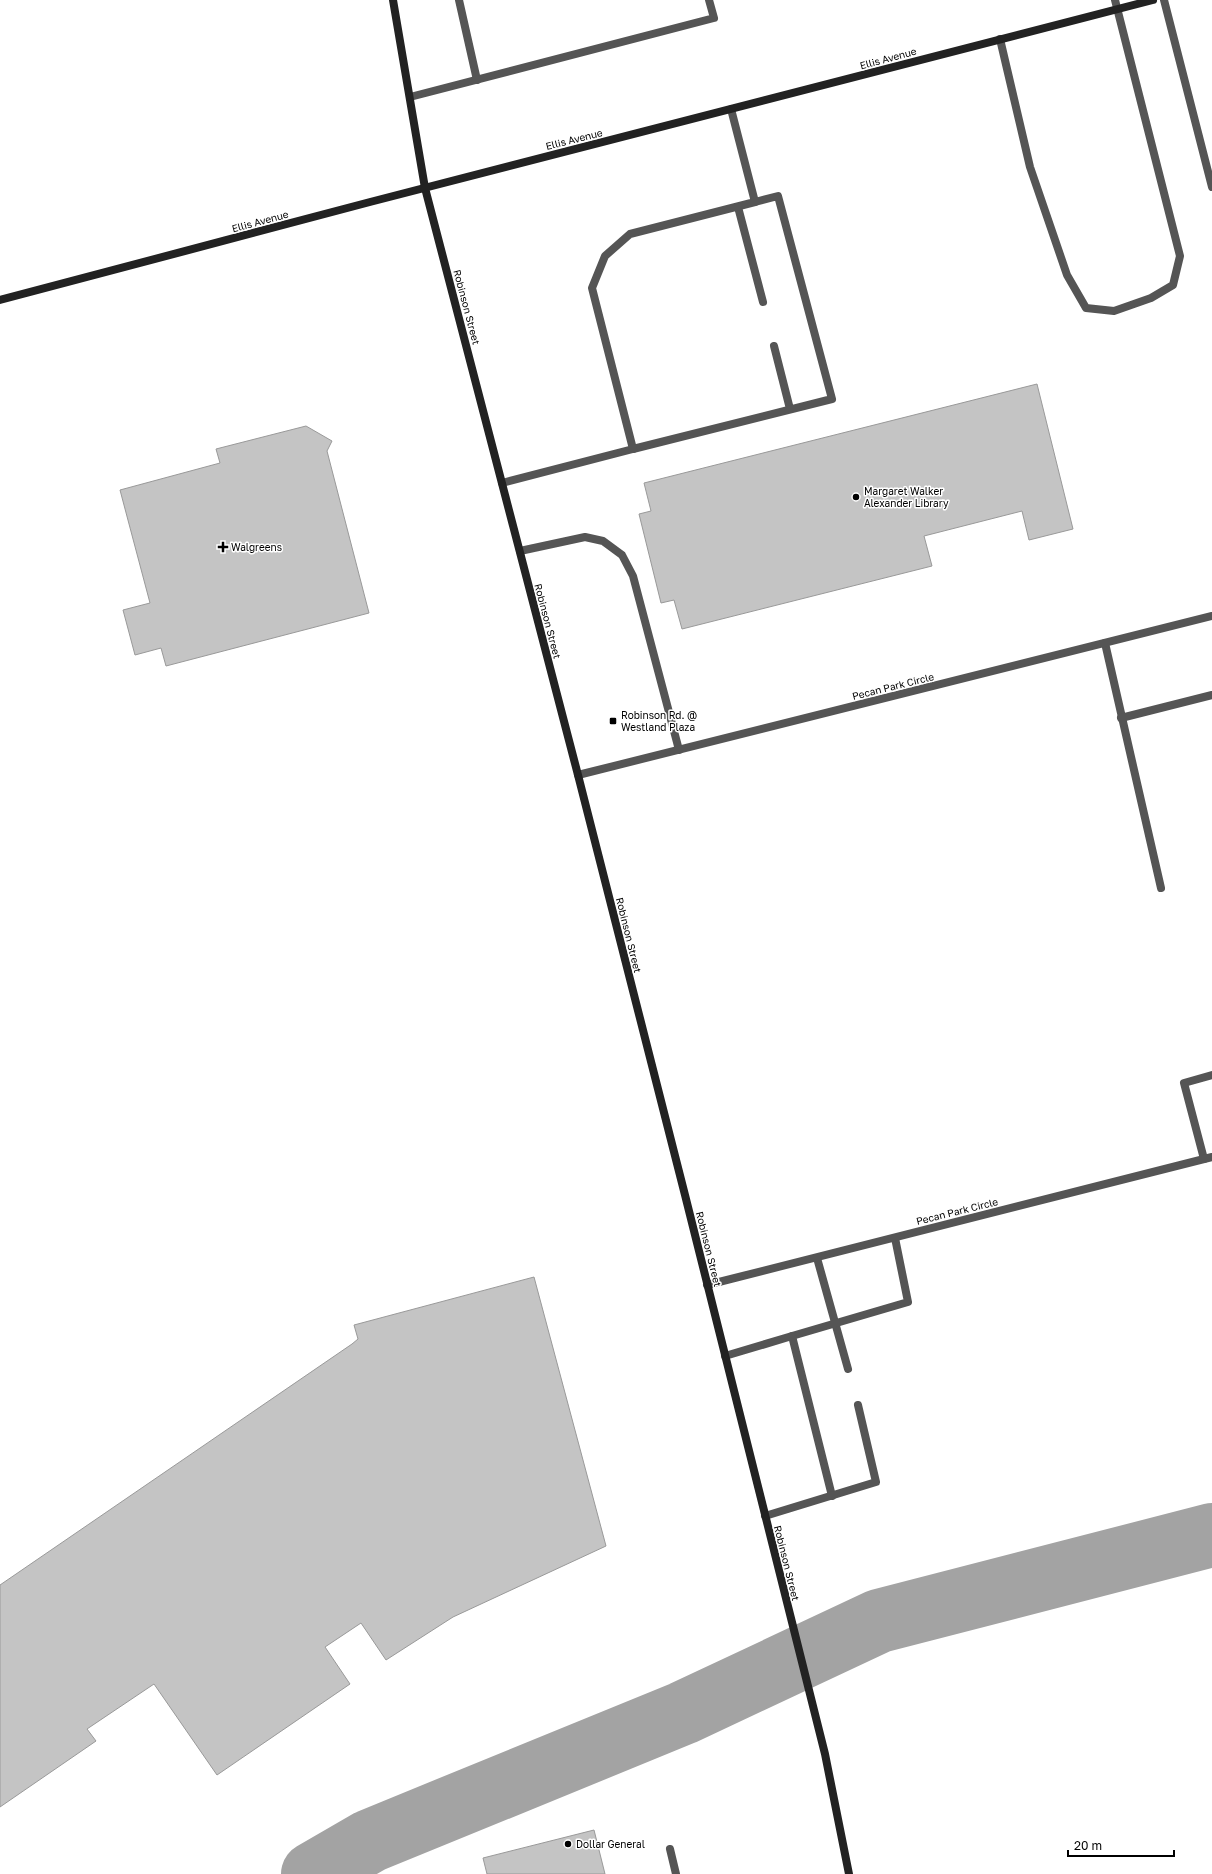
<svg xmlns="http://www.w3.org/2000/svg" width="1212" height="1874" font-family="'Golos Text',sans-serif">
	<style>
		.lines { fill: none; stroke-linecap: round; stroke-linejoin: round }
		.river { stroke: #a3a3a3; stroke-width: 64 }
		.building { fill: #c4c4c4; stroke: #999 }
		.service { stroke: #555; stroke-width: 8 }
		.minor { stroke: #555; stroke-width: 8 }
		.secondary { stroke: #222; stroke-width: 8 }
		.poi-dot { fill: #000; stroke: #fff; stroke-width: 1.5 }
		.labels { text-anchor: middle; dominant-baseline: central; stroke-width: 3; stroke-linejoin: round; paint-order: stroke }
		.street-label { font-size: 10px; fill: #000; stroke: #fff }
		.poi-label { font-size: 10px; fill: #000; stroke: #fff; text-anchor: start }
	</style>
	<rect width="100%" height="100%" fill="#fff"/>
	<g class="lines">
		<!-- river -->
		<polyline class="river" points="313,1874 370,1841 683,1713 879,1621 1212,1535"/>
	</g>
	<!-- building -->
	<g class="building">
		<polygon points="1037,384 1073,529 1029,540 1022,511 924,536 932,566 682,629 674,600 661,603 639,514 651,511 644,483"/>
		<polygon points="306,426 332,441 327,451 369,613 166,666 161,648 135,655 123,610 150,603 120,490 220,463 216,449"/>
		<polygon points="534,1277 606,1546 453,1617 386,1660 361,1623 325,1647 350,1684 217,1775 154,1684 87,1729 96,1741 0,1807 0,1585 352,1344 358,1339 354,1325"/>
		<polygon points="594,1830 605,1874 487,1874 483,1858"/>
	</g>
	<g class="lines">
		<!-- service -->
		<g class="service">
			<polyline points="459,0 477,80"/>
			<polyline points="1164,0 1212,187"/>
			<polyline points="1000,39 1030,167 1067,275 1086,308 1114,311 1151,298 1173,285 1180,256 1115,0"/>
			<polyline points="410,97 714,18 709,0"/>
			<polyline points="738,207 763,302"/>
			<polyline points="774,346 790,409"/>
			<polyline points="633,449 832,399 778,196 755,202"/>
			<polyline points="502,483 633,449 592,288 605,256 630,234 755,202 731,109"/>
			<polyline points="520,551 585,537 603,541 622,555 633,576 679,750"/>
			<polyline points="1105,643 1161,888"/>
			<polyline points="1121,718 1212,695"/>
			<polyline points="1204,1159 1184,1083 1212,1075"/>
			<polyline points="817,1258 848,1369"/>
			<polyline points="792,1336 908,1302 895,1238"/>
			<polyline points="725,1356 792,1336 832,1496"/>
			<polyline points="765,1516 876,1482 858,1405"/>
			<polyline points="670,1849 676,1874"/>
		</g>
		<!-- minor -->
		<g class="minor">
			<polyline points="578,775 1212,616"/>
			<polyline points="707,1285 1212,1157"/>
		</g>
		<!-- secondary -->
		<g class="secondary">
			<polyline points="393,0 425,188 578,775 685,1195 825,1754 849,1874"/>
			<polyline points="0,300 370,202 1153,0"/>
		</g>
	</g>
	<!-- markers -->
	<g class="poi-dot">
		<circle cx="856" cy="497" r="4"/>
		<path d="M221 541h4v4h4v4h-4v4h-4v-4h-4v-4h4z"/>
		<rect x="609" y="717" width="8" height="8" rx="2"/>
		<circle cx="568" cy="1844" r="4"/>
	</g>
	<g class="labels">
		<!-- street labels -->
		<g class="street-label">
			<text transform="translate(888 58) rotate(-15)">Ellis Avenue</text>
			<text transform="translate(574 139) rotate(-14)">Ellis Avenue</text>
			<text transform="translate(260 221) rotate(-15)">Ellis Avenue</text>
			<text transform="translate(467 307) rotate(75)">Robinson Street</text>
			<text transform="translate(548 621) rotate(75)">Robinson Street</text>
			<text transform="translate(893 686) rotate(-14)">Pecan Park Circle</text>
			<text transform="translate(629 935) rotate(76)">Robinson Street</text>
			<text transform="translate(957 1211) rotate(-14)">Pecan Park Circle</text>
			<text transform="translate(709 1249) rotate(76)">Robinson Street</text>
			<text transform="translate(787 1563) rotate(76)">Robinson Street</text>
		</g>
		<!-- poi labels -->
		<g class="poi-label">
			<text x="864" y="491">Margaret Walker<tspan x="864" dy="12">Alexander Library</tspan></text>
			<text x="231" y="547">Walgreens</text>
			<text x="621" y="715">Robinson Rd. @<tspan x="621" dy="12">Westland Plaza</tspan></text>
			<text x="576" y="1844">Dollar General</text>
		</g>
	</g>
	<!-- scale -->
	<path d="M1068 1850v6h106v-6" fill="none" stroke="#000000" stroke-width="2"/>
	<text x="1074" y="1850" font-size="12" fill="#000000" stroke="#ffffff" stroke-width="3" paint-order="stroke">20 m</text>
</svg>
